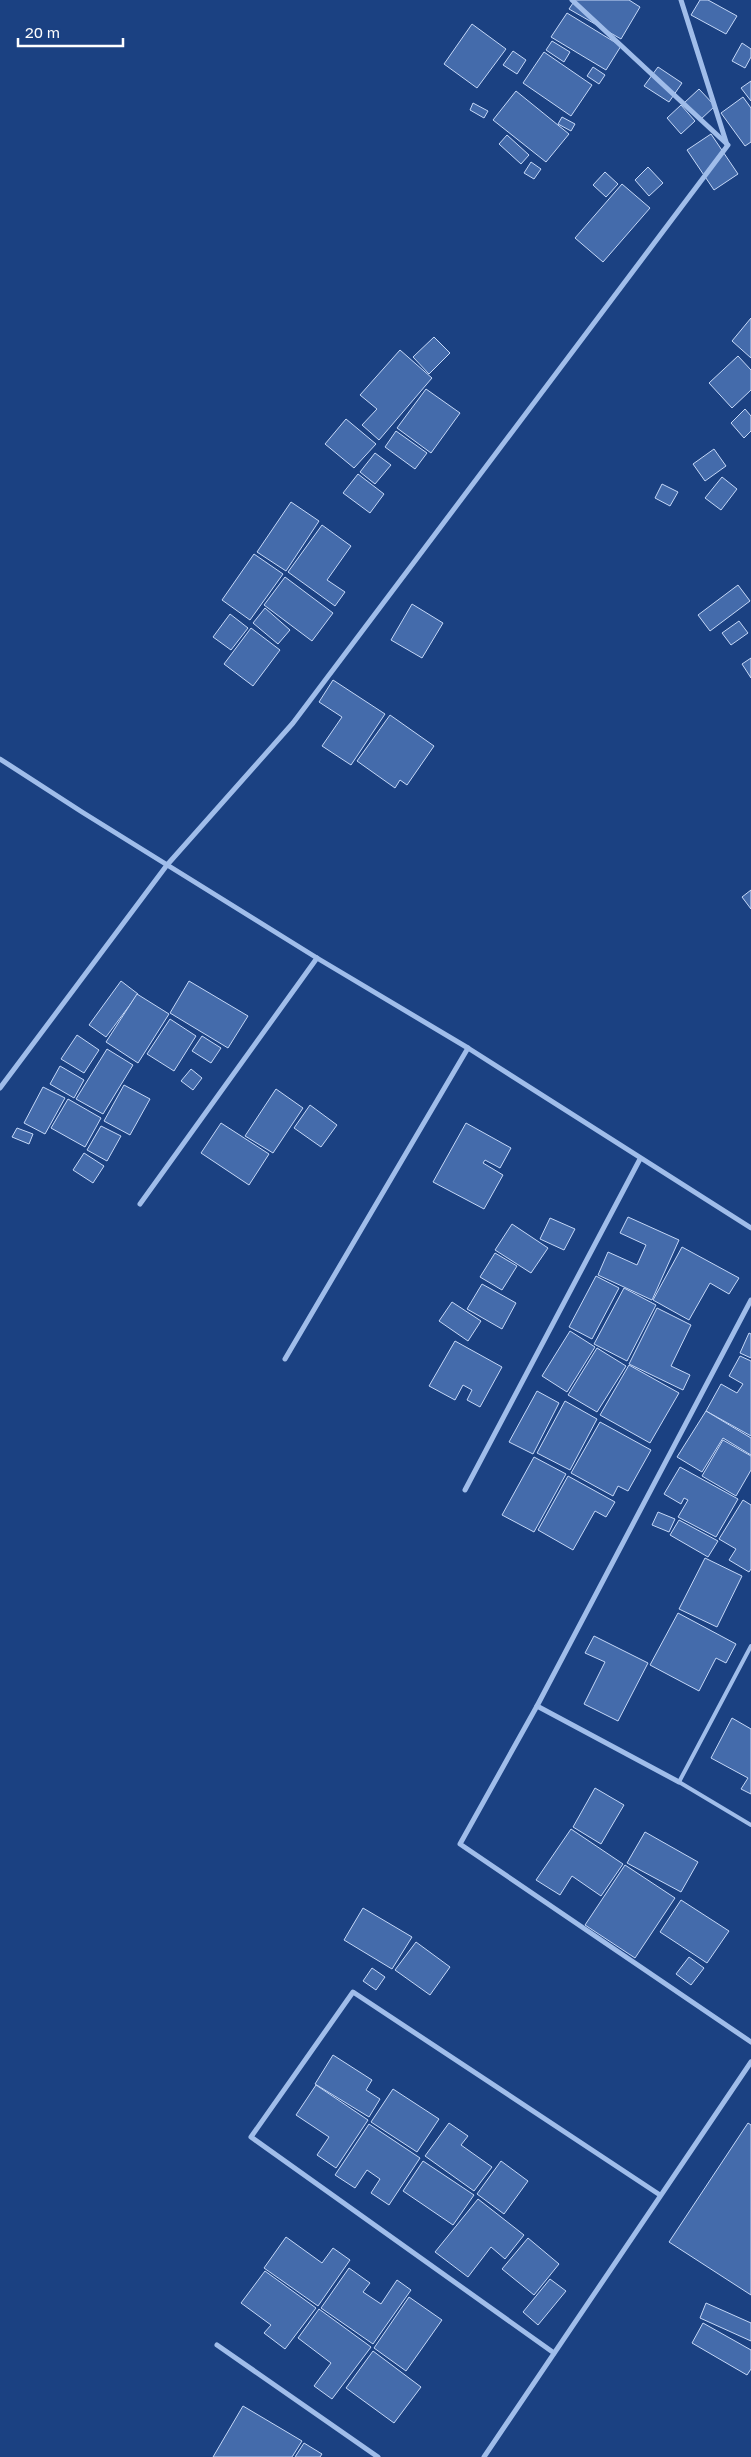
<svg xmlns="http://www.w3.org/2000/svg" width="751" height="2457" font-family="'Golos Text',sans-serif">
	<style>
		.building { fill: #446bab; stroke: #c5d8f8 }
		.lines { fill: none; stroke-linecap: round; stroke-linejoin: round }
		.service { stroke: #a0bdea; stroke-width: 4 }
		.minor { stroke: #a0bdea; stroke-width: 5 }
	</style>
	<rect width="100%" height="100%" fill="#1b4182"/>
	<!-- building -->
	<g class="building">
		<polygon points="575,0 629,0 640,7 621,39 569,9"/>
		<polygon points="700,0 708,0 737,16 726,34 691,15"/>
		<polygon points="567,13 621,46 606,70 551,37"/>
		<polygon points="472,24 506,49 477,88 444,64"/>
		<polygon points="552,41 570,52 564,62 546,50"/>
		<polygon points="742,43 751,49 751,57 745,68 732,61"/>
		<polygon points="513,51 526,60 517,74 503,65"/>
		<polygon points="544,52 592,85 571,116 523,83"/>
		<polygon points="593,67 605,75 599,84 587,76"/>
		<polygon points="658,67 682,83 669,102 644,86"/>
		<polygon points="751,81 751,101 741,88"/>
		<polygon points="699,89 715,106 700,120 684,103"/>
		<polygon points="516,91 569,134 546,162 493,120"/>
		<polygon points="743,97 751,108 751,142 745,146 721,113"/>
		<polygon points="473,103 488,111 484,118 470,110"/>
		<polygon points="681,105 695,121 681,134 667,118"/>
		<polygon points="562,117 575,124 571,131 558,124"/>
		<polygon points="711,134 738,174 714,190 687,150"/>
		<polygon points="507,135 529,155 521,164 499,144"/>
		<polygon points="531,162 541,169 534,179 524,173"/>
		<polygon points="648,167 663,183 649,196 635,180"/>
		<polygon points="605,172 618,184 606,197 593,185"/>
		<polygon points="622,184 650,208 603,262 575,238"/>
		<polygon points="751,318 751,358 732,341"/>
		<polygon points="434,337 450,353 429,374 413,357"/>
		<polygon points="400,350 432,378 379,440 362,425 377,409 360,395"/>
		<polygon points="738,356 751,370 751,390 732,408 709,383"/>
		<polygon points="426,389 460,413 431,453 397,428"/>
		<polygon points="745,409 751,416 751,431 744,438 731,423"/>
		<polygon points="346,419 376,444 354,468 325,444"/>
		<polygon points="396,431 427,453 415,469 385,447"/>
		<polygon points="714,449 726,466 705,481 693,464"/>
		<polygon points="375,453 391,465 375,484 360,472"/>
		<polygon points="358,474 384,494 370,513 343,493"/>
		<polygon points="722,477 737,489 721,510 705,498"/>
		<polygon points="662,484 678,492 670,506 655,498"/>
		<polygon points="291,502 319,521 286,571 257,552"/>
		<polygon points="322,525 351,546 327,580 345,592 335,606 288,572"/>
		<polygon points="254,554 283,574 250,620 222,600"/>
		<polygon points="285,577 333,613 312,641 264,605"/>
		<polygon points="738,585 750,601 710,631 698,615"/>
		<polygon points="412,604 443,623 422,658 391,640"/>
		<polygon points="265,608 290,630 278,644 253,623"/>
		<polygon points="230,614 248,628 231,650 213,637"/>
		<polygon points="739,621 748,633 731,645 722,633"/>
		<polygon points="251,628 280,650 253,686 224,664"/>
		<polygon points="751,658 751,678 742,664"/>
		<polygon points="333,680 385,714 351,765 322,746 342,717 319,702"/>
		<polygon points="390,715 434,746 407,785 400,780 395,788 357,761"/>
		<polygon points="751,890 751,909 742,897"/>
		<polygon points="121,981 138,994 106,1037 89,1025"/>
		<polygon points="189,981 248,1016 228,1048 170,1013"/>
		<polygon points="137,994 169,1014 138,1063 106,1042"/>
		<polygon points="170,1019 196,1036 174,1071 147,1054"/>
		<polygon points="77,1035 99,1050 84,1073 61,1059"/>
		<polygon points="202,1036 221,1048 211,1063 192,1051"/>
		<polygon points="107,1049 133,1065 103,1114 76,1099"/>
		<polygon points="60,1066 84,1080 74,1098 50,1084"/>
		<polygon points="191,1069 202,1078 193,1090 181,1081"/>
		<polygon points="124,1085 150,1099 130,1135 104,1121"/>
		<polygon points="43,1087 65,1098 45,1134 24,1123"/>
		<polygon points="276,1089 303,1108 273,1153 245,1136"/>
		<polygon points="68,1099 101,1118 85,1147 51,1128"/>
		<polygon points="310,1105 337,1125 321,1147 294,1128"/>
		<polygon points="221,1123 269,1154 249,1185 201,1153"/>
		<polygon points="466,1123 511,1148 500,1168 485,1160 483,1163 503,1175 484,1209 433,1182"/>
		<polygon points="101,1126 121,1136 107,1161 87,1150"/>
		<polygon points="17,1128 33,1134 29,1144 12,1137"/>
		<polygon points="84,1153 104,1166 93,1183 73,1170"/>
		<polygon points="628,1217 679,1240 652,1300 598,1275 608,1252 637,1265 646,1245 620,1233"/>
		<polygon points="550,1218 575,1229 564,1250 540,1239"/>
		<polygon points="512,1224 548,1248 531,1273 495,1250"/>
		<polygon points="682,1247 739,1278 729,1294 710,1283 689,1320 653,1300"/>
		<polygon points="495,1253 517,1266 502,1290 480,1277"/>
		<polygon points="596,1276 619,1288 592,1339 569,1327"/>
		<polygon points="482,1284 516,1303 502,1329 467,1309"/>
		<polygon points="624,1288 656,1305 627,1361 594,1344"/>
		<polygon points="452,1302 481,1321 468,1341 439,1321"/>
		<polygon points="657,1308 691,1325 671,1366 690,1375 683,1390 629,1364"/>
		<polygon points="570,1331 595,1347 567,1392 542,1376"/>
		<polygon points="749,1333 751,1334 751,1358 740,1353"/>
		<polygon points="455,1341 502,1367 480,1407 467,1400 472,1390 463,1385 455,1400 429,1386"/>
		<polygon points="597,1348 626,1366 597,1412 568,1395"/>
		<polygon points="740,1356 751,1361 751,1436 706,1411 721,1384 737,1393 743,1384 729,1376"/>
		<polygon points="629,1365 679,1393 650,1443 600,1415"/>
		<polygon points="537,1391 559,1403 533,1454 509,1442"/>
		<polygon points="565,1401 597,1419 570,1470 537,1453"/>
		<polygon points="706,1411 751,1438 751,1455 723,1438 702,1472 677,1457"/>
		<polygon points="600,1422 651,1450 628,1491 618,1486 613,1496 571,1473"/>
		<polygon points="723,1440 751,1456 751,1470 736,1496 702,1476"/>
		<polygon points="534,1457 566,1474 534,1532 502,1515"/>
		<polygon points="680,1467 738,1499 716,1537 678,1517 688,1500 684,1498 681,1504 664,1494"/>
		<polygon points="568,1476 615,1502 606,1517 595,1511 573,1550 538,1530"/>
		<polygon points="743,1500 751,1505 751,1569 749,1572 729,1560 736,1549 719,1539"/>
		<polygon points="658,1512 675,1519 669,1532 652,1525"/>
		<polygon points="679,1520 718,1541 708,1557 670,1535"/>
		<polygon points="705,1558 742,1576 717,1627 679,1609"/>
		<polygon points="678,1613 736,1644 726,1663 716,1658 699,1691 650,1665"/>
		<polygon points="594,1636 648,1663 618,1721 584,1704 605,1662 585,1653"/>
		<polygon points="732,1718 751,1729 751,1794 741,1789 748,1778 711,1758"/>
		<polygon points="595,1788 624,1805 601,1844 573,1827"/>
		<polygon points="571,1829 623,1864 601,1896 572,1876 560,1895 536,1880"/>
		<polygon points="645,1832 698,1862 681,1892 627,1863"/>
		<polygon points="625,1865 675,1898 635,1958 585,1925"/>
		<polygon points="681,1900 729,1931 707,1963 660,1932"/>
		<polygon points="363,1908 412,1937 392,1969 344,1940"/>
		<polygon points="416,1942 450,1967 430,1995 395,1970"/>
		<polygon points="689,1957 704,1968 691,1985 676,1974"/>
		<polygon points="372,1968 385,1977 376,1990 363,1981"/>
		<polygon points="333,2055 372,2080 366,2090 380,2099 369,2117 315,2084"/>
		<polygon points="316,2085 368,2120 336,2168 317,2155 329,2137 296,2115"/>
		<polygon points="393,2089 439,2119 417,2152 371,2122"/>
		<polygon points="449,2123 468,2136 461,2145 492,2167 474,2191 425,2156"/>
		<polygon points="748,2123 751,2125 751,2295 669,2242"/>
		<polygon points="369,2124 420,2158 389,2205 371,2193 380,2179 367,2170 355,2188 335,2175"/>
		<polygon points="423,2161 474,2195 453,2225 403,2191"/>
		<polygon points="501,2161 528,2181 504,2214 477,2194"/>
		<polygon points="478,2199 524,2235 505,2259 491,2247 468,2277 435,2252"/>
		<polygon points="286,2237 322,2263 333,2248 350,2260 318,2306 264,2268"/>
		<polygon points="528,2238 559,2264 534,2295 502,2269"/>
		<polygon points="349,2268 370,2283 363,2292 381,2304 397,2280 411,2290 373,2344 321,2308"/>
		<polygon points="265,2271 316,2308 285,2349 264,2333 271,2325 241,2303"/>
		<polygon points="550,2279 566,2291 538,2325 523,2312"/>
		<polygon points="409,2297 442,2320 406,2371 374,2348"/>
		<polygon points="706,2303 751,2323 751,2341 700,2318"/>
		<polygon points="319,2309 371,2347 332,2399 314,2386 331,2363 298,2338"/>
		<polygon points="703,2323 751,2350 751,2369 747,2375 692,2343"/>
		<polygon points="373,2351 421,2387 394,2423 346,2388"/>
		<polygon points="243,2406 302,2441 292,2457 213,2457"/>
		<polygon points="304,2443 322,2454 320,2457 295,2457"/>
	</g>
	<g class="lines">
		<!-- service -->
		<polyline class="service" points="751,1646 679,1782 751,1825"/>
		<!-- minor -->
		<g class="minor">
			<polyline points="681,0 727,145"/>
			<polyline points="0,759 82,812 317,958 468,1048 751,1228"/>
			<polyline points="0,1088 167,865 293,723 728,145 572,0"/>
			<polyline points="140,1204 317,958"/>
			<polyline points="285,1359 468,1048"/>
			<polyline points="465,1490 640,1159"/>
			<polyline points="537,1706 751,1300"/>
			<polyline points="679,1782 537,1706 460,1844 751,2042"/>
			<polyline points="217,2345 378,2457"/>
			<polyline points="554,2353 251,2137 353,1992 660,2195"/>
			<polyline points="484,2457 751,2062"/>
		</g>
	</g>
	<!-- scale -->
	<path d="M18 38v8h105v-8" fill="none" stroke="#ffffff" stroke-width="2.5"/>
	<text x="25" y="38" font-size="15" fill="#ffffff" stroke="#1b4182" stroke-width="4" paint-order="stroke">20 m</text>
</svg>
